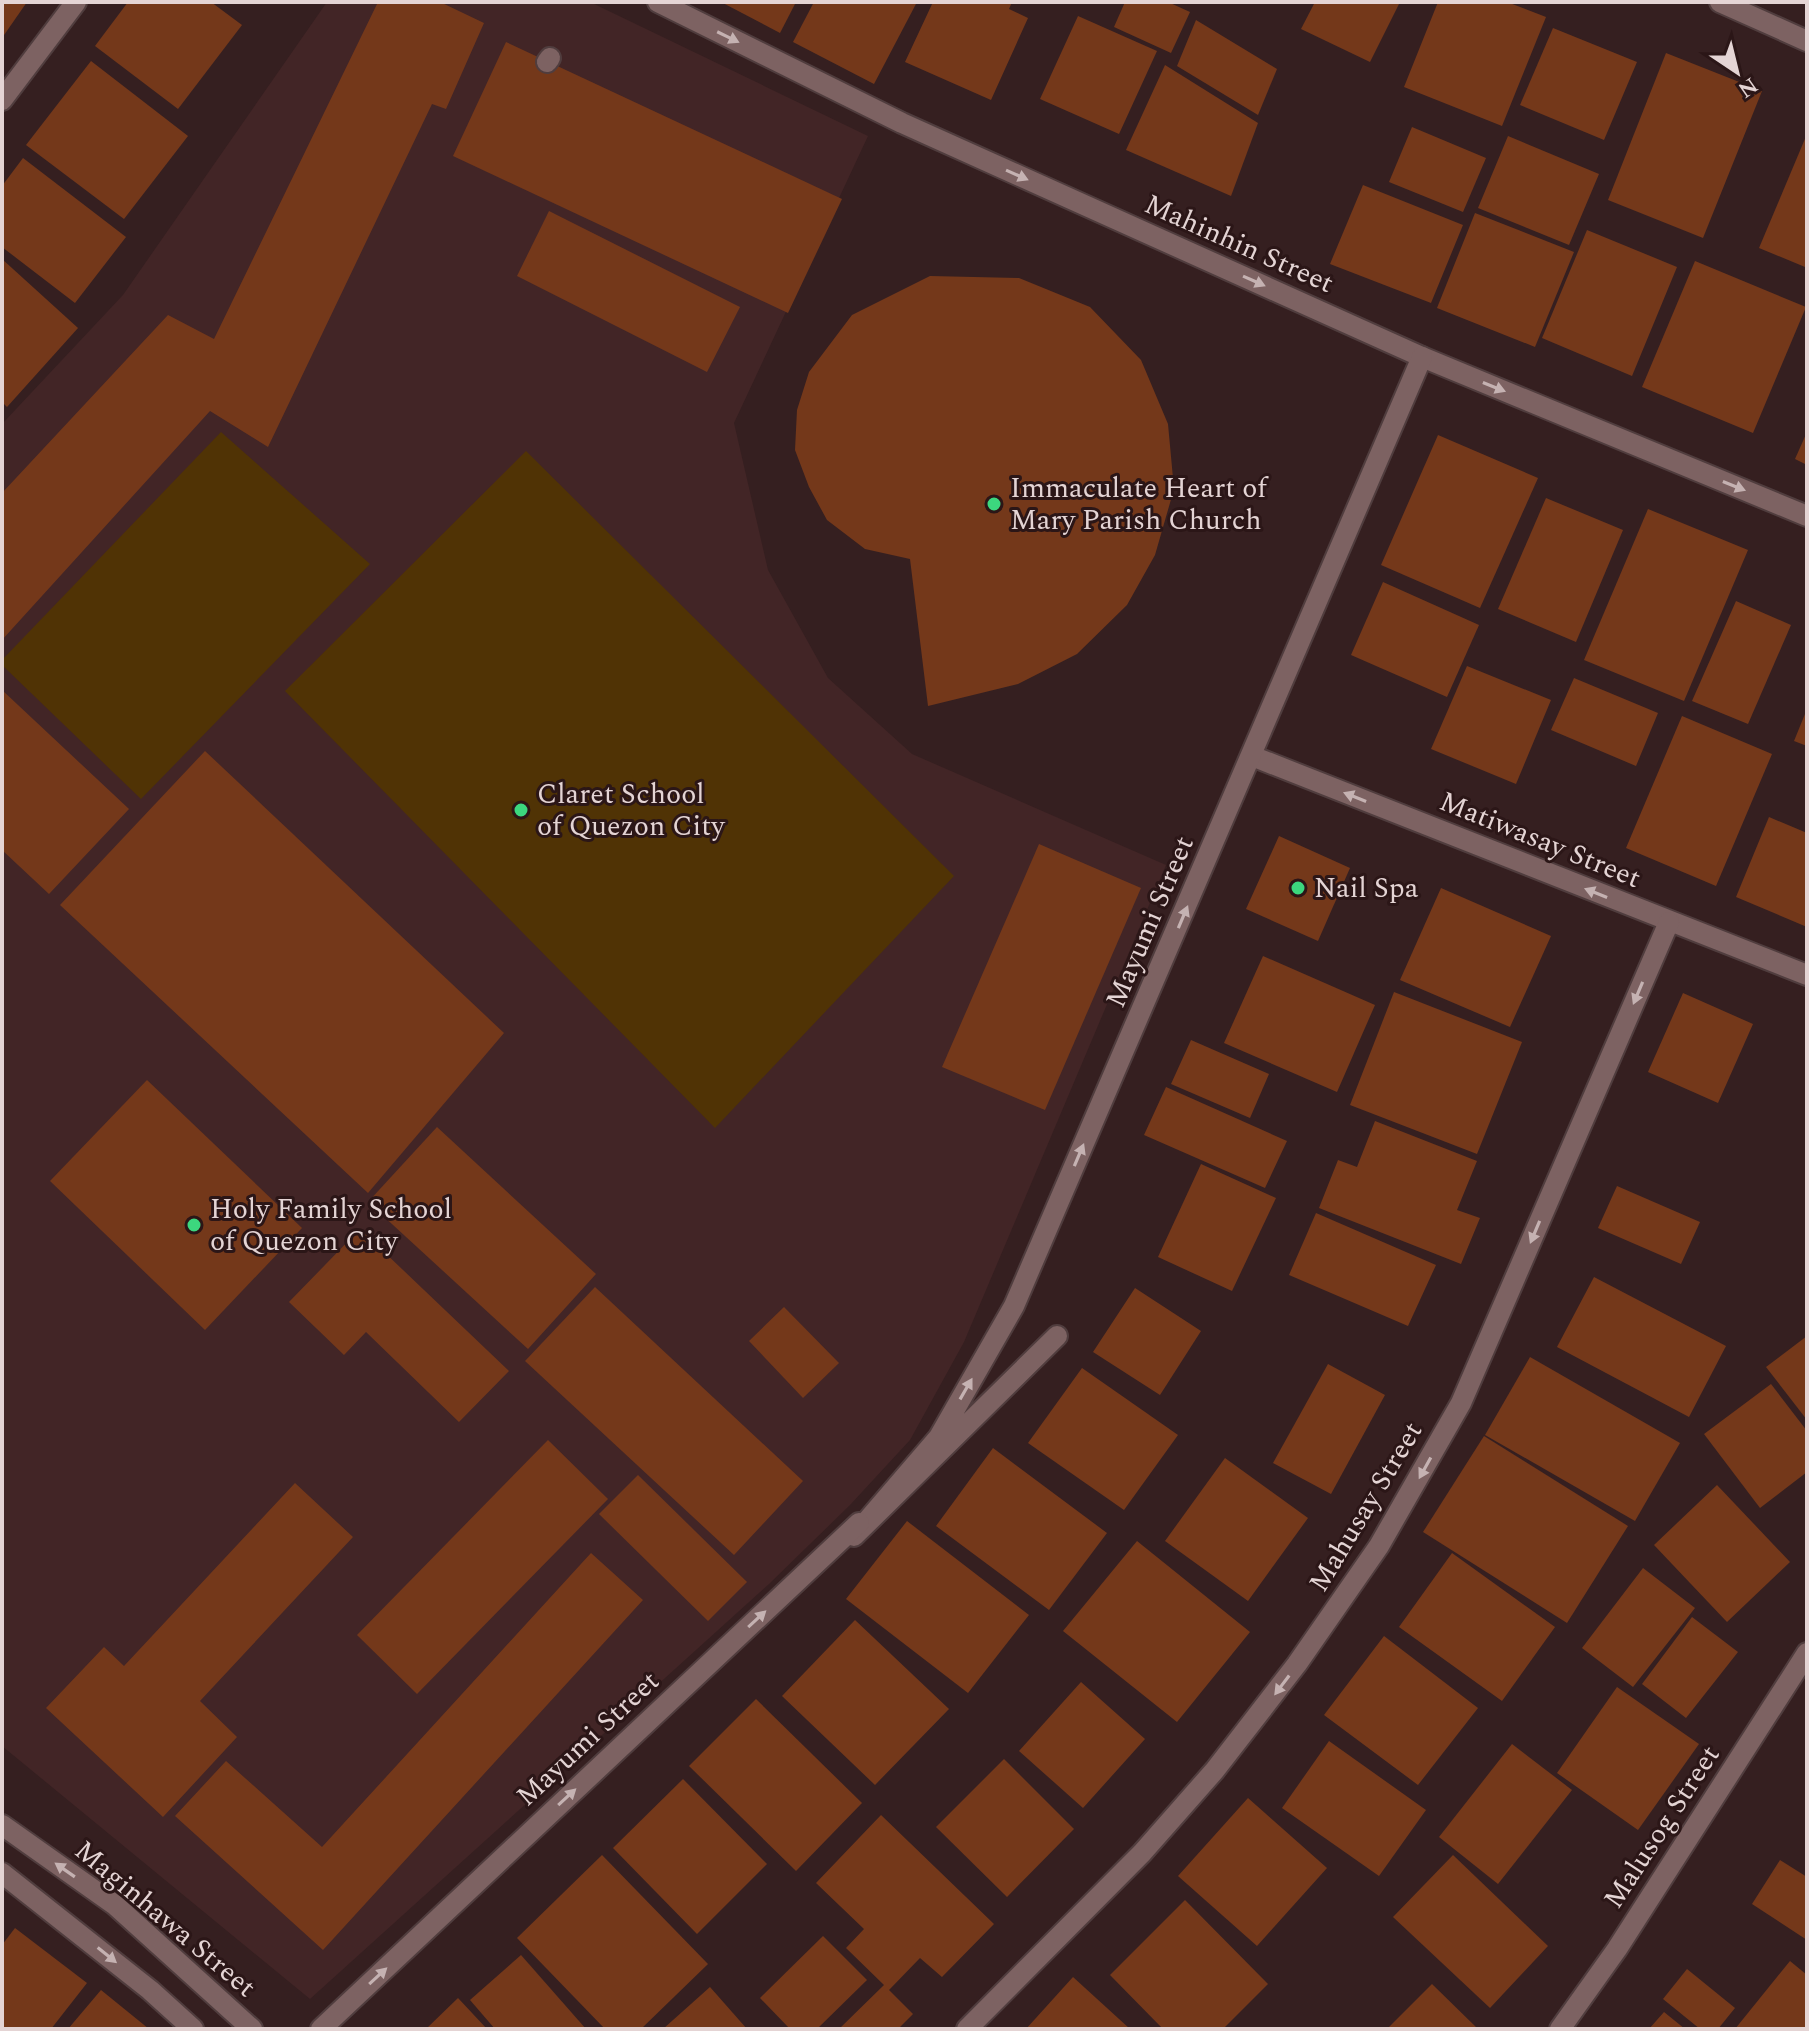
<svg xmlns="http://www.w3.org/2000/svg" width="1809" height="2031" font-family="Spectral,serif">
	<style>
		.built { fill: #422526 }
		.green { fill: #503305 }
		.building { fill: #74381a }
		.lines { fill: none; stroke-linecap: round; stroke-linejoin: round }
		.service-casing { stroke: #503d3e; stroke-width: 24 }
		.minor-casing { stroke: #503d3e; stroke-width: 24 }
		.tertiary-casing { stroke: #503d3e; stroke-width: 24 }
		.service { stroke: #7d6262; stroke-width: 20 }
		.minor { stroke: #7d6262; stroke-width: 20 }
		.tertiary { stroke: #7d6262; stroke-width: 20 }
		.oneway { fill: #c5b2b2 }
		.poi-dot { fill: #3cd77e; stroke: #2b1617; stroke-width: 3 }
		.labels { text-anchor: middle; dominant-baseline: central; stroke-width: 6; stroke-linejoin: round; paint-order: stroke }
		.street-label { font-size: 28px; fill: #e4d4d4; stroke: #2b1617 }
		.poi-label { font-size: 28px; fill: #e4d4d4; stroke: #2b1617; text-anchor: start }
	</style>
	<rect width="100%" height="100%" fill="#351f20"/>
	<!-- built -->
	<polygon class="built" points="327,2 590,2 868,136 734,423 768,570 828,678 912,754 1166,865 964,1342 910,1440 850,1505 769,1584 310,1999 2,1746 2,424 123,295"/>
	<!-- green -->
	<g class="green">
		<polygon points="221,432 370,564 141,799 2,665 2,660"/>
		<polygon points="526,451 954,876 715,1128 285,691"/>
	</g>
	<!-- building -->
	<g class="building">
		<polygon points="2,2 27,2 2,38"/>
		<polygon points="128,2 211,2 242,25 178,109 95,46"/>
		<polygon points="378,2 440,2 484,23 446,109 432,104 268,447 210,411 2,640 2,493 168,315 214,339"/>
		<polygon points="721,2 796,2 780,33"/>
		<polygon points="814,2 917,2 874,84 793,42"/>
		<polygon points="933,2 1012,2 1009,9 1028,18 991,100 905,62"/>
		<polygon points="1125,2 1168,2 1190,12 1171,53 1114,27"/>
		<polygon points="1315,2 1400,2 1370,62 1301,29"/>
		<polygon points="1438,2 1507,2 1546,17 1502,126 1404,87"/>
		<polygon points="1078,16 1157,51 1119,134 1040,99"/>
		<polygon points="1196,20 1277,69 1258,115 1177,66"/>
		<polygon points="1553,28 1637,62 1604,140 1520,105"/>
		<polygon points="506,42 842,199 788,313 453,156"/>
		<polygon points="1666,53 1762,91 1703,238 1608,200"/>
		<polygon points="91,61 188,136 124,219 26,145"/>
		<polygon points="1165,65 1258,123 1231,196 1126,150"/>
		<polygon points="1412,127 1486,158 1463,212 1389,182"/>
		<polygon points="1807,134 1807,262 1805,267 1759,248"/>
		<polygon points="1508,136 1599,174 1569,245 1478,208"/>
		<polygon points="23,158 126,237 75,303 2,247 2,186"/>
		<polygon points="1363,185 1463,225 1431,303 1330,264"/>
		<polygon points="549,211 740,307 707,372 517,276"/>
		<polygon points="1475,213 1574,252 1535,347 1437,308"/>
		<polygon points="1587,230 1677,267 1632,376 1542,338"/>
		<polygon points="2,259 78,328 7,407 2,402"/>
		<polygon points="1695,261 1806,307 1753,433 1642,387"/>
		<polygon points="930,276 1019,278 1090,307 1141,360 1168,424 1174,489 1155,555 1127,605 1077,654 1018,684 928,706 910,559 865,549 827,520 809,487 795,450 797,410 809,372 852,315"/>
		<polygon points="1807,432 1807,465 1795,459"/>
		<polygon points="1438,435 1538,478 1480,608 1381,565"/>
		<polygon points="1546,498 1623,530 1576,642 1498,609"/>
		<polygon points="1648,509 1748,550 1684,701 1584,660"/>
		<polygon points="1383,582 1479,625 1447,697 1351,655"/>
		<polygon points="1736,601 1791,625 1748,724 1692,701"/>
		<polygon points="1467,666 1551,700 1516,784 1431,749"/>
		<polygon points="1574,678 1658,713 1636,766 1551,730"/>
		<polygon points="2,690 129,809 49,894 2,850"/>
		<polygon points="1807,709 1807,746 1794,741"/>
		<polygon points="1682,716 1772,754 1716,886 1626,848"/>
		<polygon points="205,751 504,1033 368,1193 60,905"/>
		<polygon points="1769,817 1807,833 1807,927 1736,897"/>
		<polygon points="1279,836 1350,868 1318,941 1246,909"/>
		<polygon points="1039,844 1141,888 1045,1110 942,1067"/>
		<polygon points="1441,888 1551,936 1510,1027 1400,980"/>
		<polygon points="1263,956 1375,1005 1337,1092 1224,1043"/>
		<polygon points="1394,992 1522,1042 1477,1154 1350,1105"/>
		<polygon points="1683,993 1753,1024 1718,1103 1648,1072"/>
		<polygon points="1191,1040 1269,1074 1250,1118 1171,1084"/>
		<polygon points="147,1080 302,1228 205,1330 50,1181"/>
		<polygon points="1166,1087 1287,1141 1265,1188 1144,1135"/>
		<polygon points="1375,1121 1477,1161 1457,1210 1480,1218 1461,1264 1319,1208 1338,1160 1357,1167"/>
		<polygon points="437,1127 596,1274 528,1349 368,1202"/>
		<polygon points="1201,1164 1276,1198 1232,1291 1158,1257"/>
		<polygon points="1617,1186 1700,1222 1681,1264 1598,1228"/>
		<polygon points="1316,1213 1436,1265 1408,1326 1289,1275"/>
		<polygon points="360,1229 509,1371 459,1422 366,1332 344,1355 289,1302"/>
		<polygon points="1594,1277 1726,1346 1689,1417 1557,1347"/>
		<polygon points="595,1287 803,1481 734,1555 525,1361"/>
		<polygon points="1135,1288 1201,1331 1160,1395 1093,1352"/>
		<polygon points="784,1307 839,1363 803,1398 749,1341"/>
		<polygon points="1807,1336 1807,1420 1766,1367"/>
		<polygon points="1530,1357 1680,1443 1635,1521 1485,1435"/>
		<polygon points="1328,1364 1385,1395 1331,1494 1273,1463"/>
		<polygon points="1082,1368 1178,1435 1124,1510 1028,1443"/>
		<polygon points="1771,1384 1807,1431 1807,1472 1760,1508 1704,1434"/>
		<polygon points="1484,1436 1628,1526 1567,1623 1423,1532"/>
		<polygon points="548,1440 608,1499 417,1694 357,1635"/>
		<polygon points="993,1448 1107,1533 1049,1610 936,1526"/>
		<polygon points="1225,1458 1308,1518 1248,1601 1165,1541"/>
		<polygon points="638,1475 747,1582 708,1621 599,1514"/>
		<polygon points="295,1483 353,1537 200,1701 237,1737 163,1817 46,1708 104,1647 124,1666"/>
		<polygon points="1717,1485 1790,1562 1727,1622 1654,1545"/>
		<polygon points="907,1521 1029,1615 968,1693 846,1599"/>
		<polygon points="1137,1541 1250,1632 1177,1722 1063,1631"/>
		<polygon points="591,1553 643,1600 323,1950 175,1816 226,1761 322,1847"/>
		<polygon points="1452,1553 1555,1627 1502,1701 1399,1627"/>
		<polygon points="1643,1568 1695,1608 1633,1687 1582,1648"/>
		<polygon points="1692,1617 1738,1652 1686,1718 1642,1684"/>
		<polygon points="855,1620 949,1709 875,1785 782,1696"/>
		<polygon points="1384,1636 1478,1708 1418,1785 1324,1715"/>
		<polygon points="1081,1682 1145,1739 1083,1808 1019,1751"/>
		<polygon points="1617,1687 1699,1744 1638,1830 1557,1773"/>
		<polygon points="756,1699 862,1803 796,1871 689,1766"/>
		<polygon points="1329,1741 1426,1810 1379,1876 1282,1808"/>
		<polygon points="1512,1744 1572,1790 1498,1884 1439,1837"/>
		<polygon points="1004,1759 1074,1829 1007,1897 936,1827"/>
		<polygon points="683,1779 767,1864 697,1934 613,1848"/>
		<polygon points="1248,1798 1327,1868 1257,1946 1178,1876"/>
		<polygon points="881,1815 994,1924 942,1977 920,1958 889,1990 913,2014 898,2029 839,2029 884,1985 846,1948 864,1929 816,1883"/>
		<polygon points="602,1855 708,1964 641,2029 605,2029 517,1938"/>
		<polygon points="1453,1855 1548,1946 1490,2008 1393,1917"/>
		<polygon points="1780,1860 1807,1877 1807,1940 1752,1904"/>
		<polygon points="1185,1900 1268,1984 1223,2029 1163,2029 1110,1975"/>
		<polygon points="15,1928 87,1983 51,2029 2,2029 2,1945"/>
		<polygon points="823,1936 867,1980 817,2029 790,2029 760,1998"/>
		<polygon points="521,1955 586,2029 495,2029 470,2000"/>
		<polygon points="1790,1961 1807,1975 1807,2029 1735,2029"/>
		<polygon points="1687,1969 1735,2008 1718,2029 1700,2029 1663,1999"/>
		<polygon points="1073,1977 1130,2029 1026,2029"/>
		<polygon points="1432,1984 1478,2029 1387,2029"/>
		<polygon points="710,1987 747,2029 663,2029"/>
		<polygon points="101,1990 149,2029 68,2029"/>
		<polygon points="458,1998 487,2029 426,2029"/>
		<polygon points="1664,2012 1685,2029 1649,2029"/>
	</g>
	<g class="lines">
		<defs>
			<polyline id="service" points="547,62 550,58"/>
			<g id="minor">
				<polyline points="658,2 902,123 1422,357 1807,516"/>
				<polyline points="1720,2 1807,41"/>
				<polyline points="2,100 76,2"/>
				<polyline points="1252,756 1807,975"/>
				<polyline points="1057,1336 854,1536 939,1437 1014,1306 1422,357"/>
				<polyline points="321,2029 859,1523"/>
				<polyline points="967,2029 1142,1853 1215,1770 1297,1664 1379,1546 1461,1403 1669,922"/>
				<polyline points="1560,2029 1617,1949 1807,1653"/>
			</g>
			<g id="tertiary">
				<polyline points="2,1825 115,1905 252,2029"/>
				<polyline points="2,1873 150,1990 193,2029"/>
			</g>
		</defs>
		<!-- service casing -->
		<use href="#service" class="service-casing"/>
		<!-- minor casing -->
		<use href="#minor" class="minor-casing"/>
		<!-- tertiary casing -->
		<use href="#tertiary" class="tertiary-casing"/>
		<!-- service -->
		<use href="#service" class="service"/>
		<!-- minor -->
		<use href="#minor" class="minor"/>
		<!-- tertiary -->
		<use href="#tertiary" class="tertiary"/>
	</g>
	<!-- one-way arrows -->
	<defs><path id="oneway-solid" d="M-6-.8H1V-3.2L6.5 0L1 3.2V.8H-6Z" transform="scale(2)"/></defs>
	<g class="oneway">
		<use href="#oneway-solid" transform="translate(728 37) rotate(26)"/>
		<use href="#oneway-solid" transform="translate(1017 175) rotate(24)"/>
		<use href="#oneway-solid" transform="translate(1254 281) rotate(24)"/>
		<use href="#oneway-solid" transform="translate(1494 387) rotate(22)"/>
		<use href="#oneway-solid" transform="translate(1734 486) rotate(22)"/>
		<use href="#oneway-solid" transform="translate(1355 797) rotate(-158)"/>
		<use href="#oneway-solid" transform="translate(1596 893) rotate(-158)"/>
		<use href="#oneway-solid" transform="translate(1183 917) rotate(-67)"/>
		<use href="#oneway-solid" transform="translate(1638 993) rotate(113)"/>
		<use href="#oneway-solid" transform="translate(1079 1155) rotate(-67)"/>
		<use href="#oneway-solid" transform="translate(1535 1232) rotate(113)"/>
		<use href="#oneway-solid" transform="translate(966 1389) rotate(-60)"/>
		<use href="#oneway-solid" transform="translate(1425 1468) rotate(119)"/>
		<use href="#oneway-solid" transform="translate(757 1619) rotate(-43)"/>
		<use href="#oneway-solid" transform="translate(1282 1685) rotate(127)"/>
		<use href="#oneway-solid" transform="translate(567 1797) rotate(-43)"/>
		<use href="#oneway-solid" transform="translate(65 1870) rotate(-145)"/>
		<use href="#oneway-solid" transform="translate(107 1955) rotate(39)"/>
		<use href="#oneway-solid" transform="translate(378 1976) rotate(-43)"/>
	</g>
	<!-- markers -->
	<g class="poi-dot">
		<circle cx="994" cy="504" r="8"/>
		<circle cx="521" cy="810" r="8"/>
		<circle cx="1298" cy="888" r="8"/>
		<circle cx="194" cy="1225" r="8"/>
	</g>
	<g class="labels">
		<!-- street labels -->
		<g class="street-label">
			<text transform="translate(1239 244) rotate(24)">Mahinhin Street</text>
			<text transform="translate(1540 840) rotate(22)">Matiwasay Street</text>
			<text transform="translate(1150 922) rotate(-67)">Mayumi Street</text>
			<text transform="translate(1366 1507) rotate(-59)">Mahusay Street</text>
			<text transform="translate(588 1739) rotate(-43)">Mayumi Street</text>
			<text transform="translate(1662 1827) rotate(-57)">Malusog Street</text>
			<text transform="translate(165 1919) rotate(40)">Maginhawa Street</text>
		</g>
		<!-- poi labels -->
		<g class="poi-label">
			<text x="1010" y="488">Immaculate Heart of<tspan x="1010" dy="32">Mary Parish Church</tspan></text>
			<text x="537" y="794">Claret School<tspan x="537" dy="32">of Quezon City</tspan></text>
			<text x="1314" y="888">Nail Spa</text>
			<text x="210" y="1209">Holy Family School<tspan x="210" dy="32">of Quezon City</tspan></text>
		</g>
	</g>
	<!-- border -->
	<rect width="1809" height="2031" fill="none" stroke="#e4d4d4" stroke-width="8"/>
	<!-- north arrow -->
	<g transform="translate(1737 72) rotate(145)" stroke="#2b1617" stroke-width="6" paint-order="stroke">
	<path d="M0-6L14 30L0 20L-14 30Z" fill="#e4d4d4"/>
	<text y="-12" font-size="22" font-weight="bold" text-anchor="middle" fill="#e4d4d4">N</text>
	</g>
</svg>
